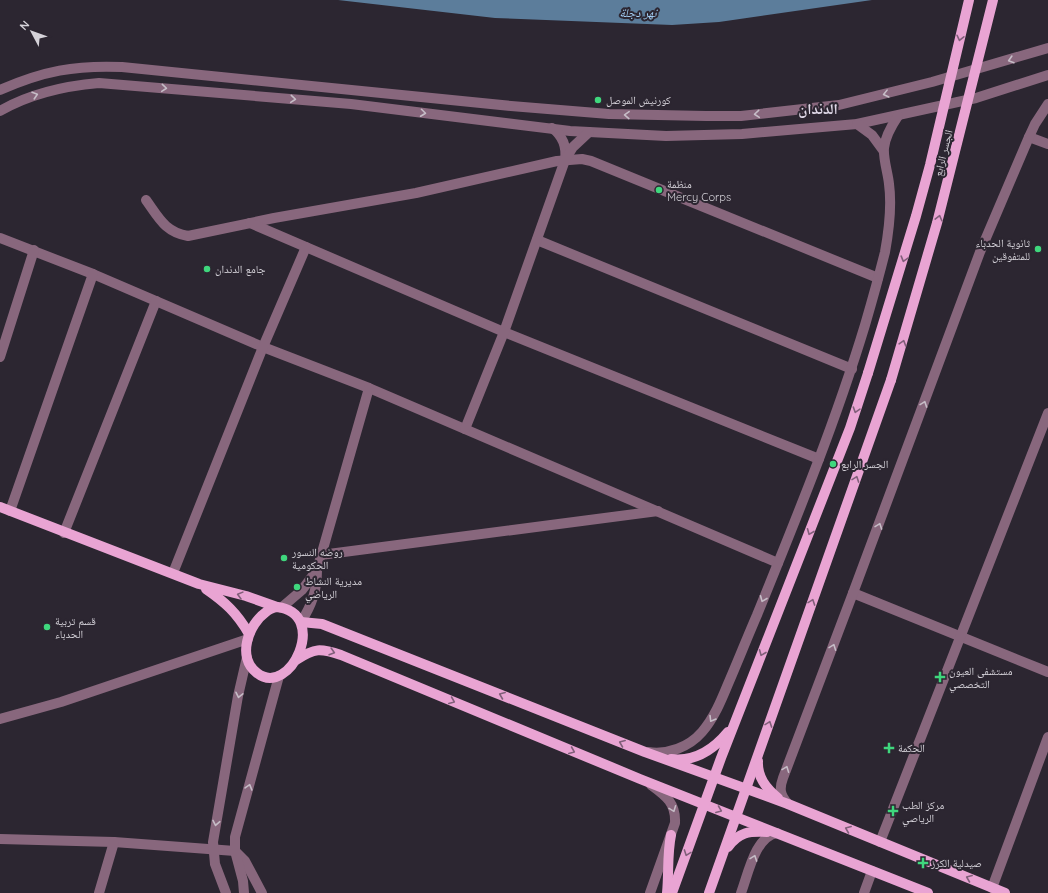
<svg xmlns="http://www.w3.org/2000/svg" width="1048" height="893" font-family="Quicksand,'Noto Naskh Arabic',sans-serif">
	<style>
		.water { fill: #5c7d9b }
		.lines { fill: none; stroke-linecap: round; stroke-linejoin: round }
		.minor { stroke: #88677d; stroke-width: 10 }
		.major { stroke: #e9a4d3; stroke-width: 10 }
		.major-bridge { stroke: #e9a4d3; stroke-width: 10 }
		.oneway { stroke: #815f7a }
		.oneway2 { stroke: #c6bdc7 }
		.poi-dot { fill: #3fd77d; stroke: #2c2631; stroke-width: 1.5 }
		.labels { text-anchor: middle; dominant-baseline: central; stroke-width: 4; stroke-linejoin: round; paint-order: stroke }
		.poi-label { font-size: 11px; fill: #d5d2d9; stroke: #2c2631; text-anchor: start }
		.street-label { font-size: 11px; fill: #d5d2d9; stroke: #2c2631 }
		.water-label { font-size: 12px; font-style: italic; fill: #a4d0f6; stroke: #2c2631 }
		.district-label { font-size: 15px; font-weight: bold; fill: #e0d9e8; stroke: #2c2631 }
	</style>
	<rect width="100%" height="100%" fill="#2c2631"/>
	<!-- water -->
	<polygon class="water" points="338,0 872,0 719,22 672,25 495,18"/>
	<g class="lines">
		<!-- minor -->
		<g class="minor">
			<path d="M0,90C43,71 75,65 122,67L511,106L609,114L706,116H741L839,105L932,82L1048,48"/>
			<path d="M0,111C31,93 64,86 99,83L351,104L570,131L666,136L742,134L857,124L976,98L1048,75"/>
			<polyline points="857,124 872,135 883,150"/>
			<path d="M552,128C563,136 567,146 565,160"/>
			<polyline points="1029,137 1048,144"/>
			<path d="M146,200C159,218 165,232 188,236L274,218L416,193L557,161L582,159L591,161L878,278"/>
			<polyline points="250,223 504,332 819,459"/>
			<polyline points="0,238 93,274 263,347 369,388 778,563"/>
			<polyline points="537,240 852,369"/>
			<polyline points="0,357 34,250"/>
			<polyline points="465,429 504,332 565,160 573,147 589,132"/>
			<polyline points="10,511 93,274"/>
			<polyline points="64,533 156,301"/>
			<polyline points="321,555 658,511"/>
			<polyline points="173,573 263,347 306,247"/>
			<polyline points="853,593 1048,672"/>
			<polyline points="281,608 302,590 317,570"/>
			<path d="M301,622C312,605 317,590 317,570L369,388"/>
			<polyline points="0,719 61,702 248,639"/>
			<path d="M648,752C668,755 689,747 702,732C714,718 721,701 728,684C738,661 747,638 757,615C796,519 835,424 865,325C872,301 879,276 885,252C889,230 892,206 889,184C888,173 883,159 884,148C885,137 892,125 898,116"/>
			<path d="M788,804C780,795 779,789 783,778L853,593L980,252L1029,137L1035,124L1048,104"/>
			<polyline points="0,839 114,842 235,851 245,861 262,893"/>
			<polyline points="880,842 1048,413"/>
			<polyline points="992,888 1048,737"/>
			<polyline points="99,893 114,842"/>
			<polyline points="226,893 215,864 213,842 238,696 247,657"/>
			<polyline points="244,893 243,881 235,851 235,837 279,676"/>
			<path d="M650,893L675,823C676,803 666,796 651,785"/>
			<path d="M741,893C748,875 755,836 777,833"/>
			<polyline points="864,893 872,871"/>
		</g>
		<!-- major -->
		<g class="major">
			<polyline points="0,507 199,584 246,596 277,607"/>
			<path d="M206,589C225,602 237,613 249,634"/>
			<path d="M277,607C330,613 290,699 257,673C236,657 249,624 266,612C269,609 273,608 277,607Z"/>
			<polyline points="301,622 322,624 645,752 788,804 1005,893"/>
			<path d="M296,660C315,648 320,648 341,655L640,779L928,893"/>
			<path d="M671,759C695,762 714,749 728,732"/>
			<path d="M758,761C757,777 766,788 778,798"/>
			<path d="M728,847C739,832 749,831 767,832"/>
			<path d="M667,893C669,873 667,855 671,835"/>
			<polyline points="672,893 721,758 850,428 868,373"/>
			<polyline points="709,893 891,380"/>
		</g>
		<!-- major-bridge -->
		<g class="major-bridge">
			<polyline points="868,373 916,216 930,165 969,0"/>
			<polyline points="891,380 937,223 993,0"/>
		</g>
	</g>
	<!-- one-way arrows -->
	<defs><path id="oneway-chevron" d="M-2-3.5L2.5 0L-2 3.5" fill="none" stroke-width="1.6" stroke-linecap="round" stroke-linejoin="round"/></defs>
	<g class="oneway">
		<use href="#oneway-chevron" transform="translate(960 38) rotate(103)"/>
		<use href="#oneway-chevron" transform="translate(939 218) rotate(-76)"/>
		<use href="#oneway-chevron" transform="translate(904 259) rotate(106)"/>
		<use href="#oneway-chevron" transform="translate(903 343) rotate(-73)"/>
		<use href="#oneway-chevron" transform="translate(856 410) rotate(108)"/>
		<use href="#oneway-chevron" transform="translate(856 479) rotate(-70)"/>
		<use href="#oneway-chevron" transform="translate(810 532) rotate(112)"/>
		<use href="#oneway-chevron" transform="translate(240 595) rotate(-165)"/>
		<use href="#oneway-chevron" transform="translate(812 602) rotate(-70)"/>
		<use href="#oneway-chevron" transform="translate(332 652) rotate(17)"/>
		<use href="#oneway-chevron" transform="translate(762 653) rotate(112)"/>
		<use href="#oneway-chevron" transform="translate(502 695) rotate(-158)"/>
		<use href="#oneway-chevron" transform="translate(452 701) rotate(23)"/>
		<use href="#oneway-chevron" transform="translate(769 724) rotate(-70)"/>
		<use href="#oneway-chevron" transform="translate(622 743) rotate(-158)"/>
		<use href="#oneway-chevron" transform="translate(572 751) rotate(23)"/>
		<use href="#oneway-chevron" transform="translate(719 810) rotate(22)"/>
		<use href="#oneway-chevron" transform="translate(848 829) rotate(-158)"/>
		<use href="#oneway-chevron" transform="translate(687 853) rotate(110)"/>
		<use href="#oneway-chevron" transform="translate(969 878) rotate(-158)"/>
	</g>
	<g class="oneway2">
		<use href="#oneway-chevron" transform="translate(1011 60) rotate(163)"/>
		<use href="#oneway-chevron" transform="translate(164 88) rotate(5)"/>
		<use href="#oneway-chevron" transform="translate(886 94) rotate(166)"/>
		<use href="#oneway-chevron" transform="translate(35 95) rotate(-18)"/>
		<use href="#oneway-chevron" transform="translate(293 99) rotate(5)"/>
		<use href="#oneway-chevron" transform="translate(423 113) rotate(7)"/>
		<use href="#oneway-chevron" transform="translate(757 114) rotate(175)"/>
		<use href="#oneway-chevron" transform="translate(627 115) rotate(-178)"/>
		<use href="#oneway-chevron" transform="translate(924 404) rotate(-70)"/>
		<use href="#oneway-chevron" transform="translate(879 526) rotate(-70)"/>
		<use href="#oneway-chevron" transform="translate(763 599) rotate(112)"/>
		<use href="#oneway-chevron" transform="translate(833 647) rotate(-69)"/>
		<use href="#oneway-chevron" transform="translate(239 695) rotate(102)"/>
		<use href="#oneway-chevron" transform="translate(712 719) rotate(121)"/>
		<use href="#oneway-chevron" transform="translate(786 769) rotate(-69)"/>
		<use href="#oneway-chevron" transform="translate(249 787) rotate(-74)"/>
		<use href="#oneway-chevron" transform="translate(673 809) rotate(69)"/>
		<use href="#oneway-chevron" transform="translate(216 823) rotate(101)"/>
		<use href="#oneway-chevron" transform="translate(754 858) rotate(-70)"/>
	</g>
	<!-- markers -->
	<g class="poi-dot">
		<circle cx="598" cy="100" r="4"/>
		<circle cx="659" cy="190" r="4"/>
		<circle cx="1038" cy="249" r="4"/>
		<circle cx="207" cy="269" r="4"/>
		<circle cx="833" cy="464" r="4"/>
		<circle cx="284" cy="558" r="4"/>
		<circle cx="297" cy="587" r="4"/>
		<circle cx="47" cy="627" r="4"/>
		<path d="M938 671h4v4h4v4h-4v4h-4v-4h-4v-4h4z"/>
		<path d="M887 742h4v4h4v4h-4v4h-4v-4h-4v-4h4z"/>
		<path d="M891 805h4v4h4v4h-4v4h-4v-4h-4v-4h4z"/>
		<path d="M921 857h4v4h4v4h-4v4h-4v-4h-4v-4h4z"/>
	</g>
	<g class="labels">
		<!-- poi labels -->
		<g class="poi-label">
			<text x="606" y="100">كورنيش الموصل</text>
			<text x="667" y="184">منظمة<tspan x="667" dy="13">Mercy Corps</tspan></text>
			<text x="1030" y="243" text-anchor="end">ثانوية الحدباء<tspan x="1030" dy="13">للمتفوقين</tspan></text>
			<text x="215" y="269">جامع الدندان</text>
			<text x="841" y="464">الجسر الرابع</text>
			<text x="292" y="552">روضه النسور<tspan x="292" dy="13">الحكومية</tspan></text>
			<text x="305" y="581">مديرية النشاط<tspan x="305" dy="13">الرياضي</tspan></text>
			<text x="55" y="621">قسم تربية<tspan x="55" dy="13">الحدباء</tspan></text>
			<text x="949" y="671">مستشفى العيون<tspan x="949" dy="13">التخصصي</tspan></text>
			<text x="898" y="748">الحكمة</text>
			<text x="902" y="805">مركز الطب<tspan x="902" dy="13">الرياصي</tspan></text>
			<text x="931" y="863">صيدلية الكرز</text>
		</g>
		<!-- street labels -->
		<g class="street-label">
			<text transform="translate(943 153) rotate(-76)">الجسر الرابع</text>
		</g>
		<!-- water labels -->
		<g class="water-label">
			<text x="638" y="12">نهر دجلة</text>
		</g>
		<!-- district labels -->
		<g class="district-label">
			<text x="818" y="108">الدندان</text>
		</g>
	</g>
	<!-- north arrow -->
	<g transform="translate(32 32) rotate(311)" stroke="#2c2631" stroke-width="3" paint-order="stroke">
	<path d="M0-3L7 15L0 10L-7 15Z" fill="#d5d2d9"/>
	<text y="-6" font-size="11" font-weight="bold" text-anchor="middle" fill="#d5d2d9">N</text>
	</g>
</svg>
